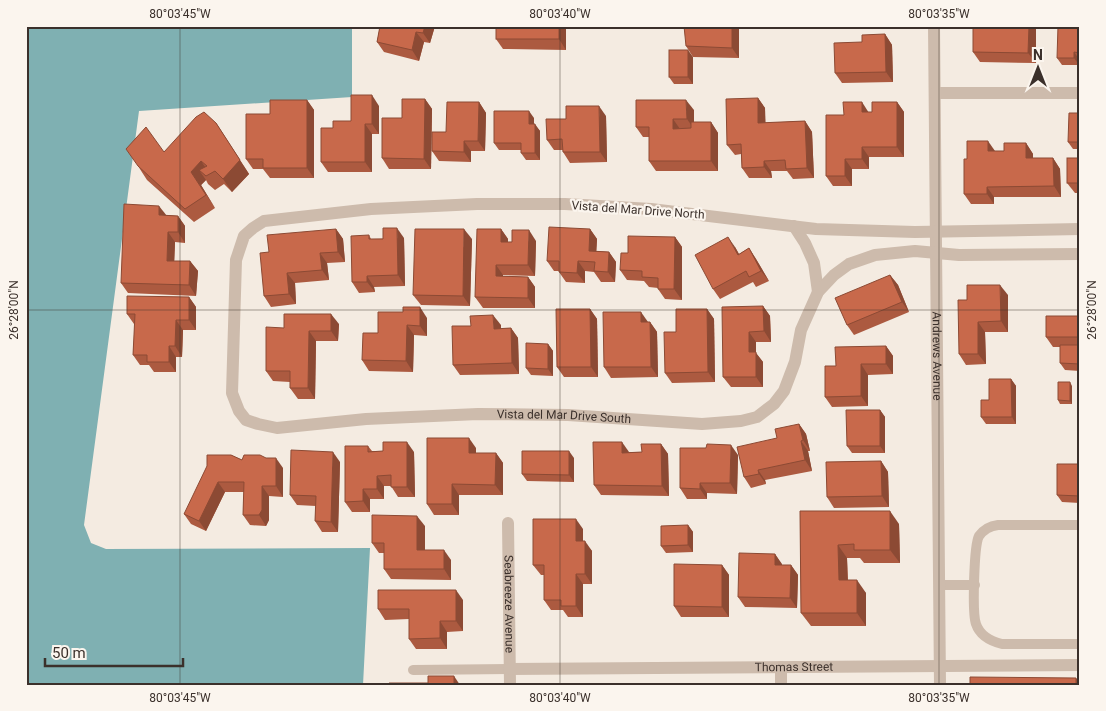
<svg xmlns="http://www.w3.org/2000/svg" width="1106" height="711" font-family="Roboto,sans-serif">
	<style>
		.water { fill: #7fb0b2 }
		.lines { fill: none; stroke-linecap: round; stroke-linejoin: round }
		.service { stroke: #cdbbac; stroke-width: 10 }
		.minor { stroke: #cdbbac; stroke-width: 12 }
		.wall { fill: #ac5a40 }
		.shaded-wall { fill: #8c4a34 }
		.building { fill: #c8694b; stroke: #8c4a34 }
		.ticks { fill: none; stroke: #3b302b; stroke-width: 1; stroke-opacity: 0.45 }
		.labels { text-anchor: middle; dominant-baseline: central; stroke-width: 4.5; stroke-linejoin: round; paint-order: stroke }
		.street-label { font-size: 12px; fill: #3b302b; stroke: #fbf5ee }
		.neatline { fill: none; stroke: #3b302b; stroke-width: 2 }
		.ticks-label { font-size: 12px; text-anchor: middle; fill: #3b302b }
	</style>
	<rect width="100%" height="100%" fill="#f4ebe1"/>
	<!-- water -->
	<polygon class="water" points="26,26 352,26 352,97 139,111 84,525 91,543 106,549 370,548 363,685 26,685"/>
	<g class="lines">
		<!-- service -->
		<g class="service">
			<path d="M1080,525H998C990,526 984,529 979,536C974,545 972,613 976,624C980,636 990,641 1002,644H1080"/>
			<polyline points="939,585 975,585"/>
			<polyline points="413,670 509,669"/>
		</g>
		<!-- minor -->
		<g class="minor">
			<path id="s1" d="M934,26L940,685"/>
			<polyline points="935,93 1080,93"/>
			<polyline points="794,226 805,243 814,263 818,292"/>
			<path id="s2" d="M1080,229L915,232L816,229L651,209L565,204H477L371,209L264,221L253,228L244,236L236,260L232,393L239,411L246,420L258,424L277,428L366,419L478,414L568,415L702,424L741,421L757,417L774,404L784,391L795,362L801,330L818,292L834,275L849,264L875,255L915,251L959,255L1080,254"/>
			<path id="s3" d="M508,523L510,685"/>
			<path id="s4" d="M509,669L1080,665"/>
			<polyline points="781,685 781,667"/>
		</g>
	</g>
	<!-- wall -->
	<g class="wall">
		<polygon points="380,26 435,26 430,43 424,42 419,61 384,52 377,42"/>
		<polygon points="496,26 566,26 566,50 503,49 496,39"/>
		<polygon points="739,26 739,58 693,57 686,46"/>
		<polygon points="967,26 1036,26 1036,63 980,62 973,52 973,27"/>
		<polygon points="1080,26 1080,59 1079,59 1079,65 1062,65 1057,58"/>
		<polygon points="885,34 892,45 893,82 842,83 835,73 862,42"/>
		<polygon points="693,57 693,84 674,84 669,77"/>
		<polygon points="758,98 765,108 765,123 805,121 812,132 814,178 793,179 787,171 771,171 772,178 749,178 742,168 741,154 735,155 727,145"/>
		<polygon points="425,99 432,109 431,169 389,169 382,158 402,118"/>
		<polygon points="307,100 314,110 314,178 270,178 263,169 253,169 246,159 270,114"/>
		<polygon points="479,102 486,113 485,151 471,151 471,162 439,161 432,151 446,132"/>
		<polygon points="897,102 904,112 904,157 869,157 869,169 852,169 852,186 833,186 826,176 844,115 872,112"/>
		<polygon points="379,106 379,134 372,134 372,172 328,172 321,162 333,128 351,121"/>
		<polygon points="694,110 694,122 711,122 718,133 718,171 656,171 649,161 649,137 643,137 636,127"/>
		<polygon points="1080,113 1080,149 1073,149 1068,142"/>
		<polygon points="606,116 607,162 570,163 563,152 563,150 554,150 547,140 566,119"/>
		<polygon points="534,118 534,124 540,131 540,160 526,160 521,153 521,150 499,150 494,143"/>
		<polygon points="216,123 249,174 232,192 224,184 215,190 208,184 206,180 201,185 215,208 194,222 147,180 138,166"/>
		<polygon points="1026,143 1033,154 1033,158 1053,158 1060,169 1061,197 994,197 994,204 971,204 964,194 967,159 995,151 1004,151"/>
		<polygon points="1080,158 1080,193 1075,193 1067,183"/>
		<polygon points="166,215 178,216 185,226 185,243 175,242 174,261 190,261 198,271 196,296 128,293 121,283"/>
		<polygon points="336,229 343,239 345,262 327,263 329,280 295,283 296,304 271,307 264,296 269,252"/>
		<polygon points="501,229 508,239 508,242 536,241 535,276 503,275 503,276 528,277 535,287 535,308 483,308 475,297"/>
		<polygon points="590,229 597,239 596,251 609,252 616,262 615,282 601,282 594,272 585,271 585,283 566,282 559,272 559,271 554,271 547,261"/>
		<polygon points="369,235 371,239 404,238 405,286 374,287 375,292 359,293 352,282"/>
		<polygon points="675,237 682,247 682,300 665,299 658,289 658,288 649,287 644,281 627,280 620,270 628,253"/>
		<polygon points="472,239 470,306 421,305 413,295"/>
		<polygon points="735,247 739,254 749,248 756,259 769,281 756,287 753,282 720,299 713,289"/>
		<polygon points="890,275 898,285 909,312 854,335 847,325"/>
		<polygon points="1080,286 1080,371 1065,370 1060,363 1060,347 1053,347 1046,337 1079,316"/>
		<polygon points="1008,295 1008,332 985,332 986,364 966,365 959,354 967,300"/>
		<polygon points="189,297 196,307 196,330 183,330 182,357 176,357 176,372 154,372 149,365 140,365 133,355 135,324 134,324 127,314"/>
		<polygon points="763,306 770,316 771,342 756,342 756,353 763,362 763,387 731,387 723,377"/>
		<polygon points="590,309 597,319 598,377 564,377 557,367"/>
		<polygon points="707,309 714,319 715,382 672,383 665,373 676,332"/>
		<polygon points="427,318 427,336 414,335 413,372 369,371 362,360 378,333"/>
		<polygon points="648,322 650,322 657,332 658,377 611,378 604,367"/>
		<polygon points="339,324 338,341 316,341 315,399 298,399 290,388 290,382 273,381 266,371 284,328"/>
		<polygon points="501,325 501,329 511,328 518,338 519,374 460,375 453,365"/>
		<polygon points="548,344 553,351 553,376 531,375 526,368"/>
		<polygon points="886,346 893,356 893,374 868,375 868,406 832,407 825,397 836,366"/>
		<polygon points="1011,379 1016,386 1016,424 986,424 981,417"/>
		<polygon points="1072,386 1072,404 1060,404 1058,400"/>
		<polygon points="880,410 885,417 885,453 852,453 847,446"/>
		<polygon points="799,424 806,434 810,451 808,451 812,471 765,480 766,484 751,488 744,477 777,438"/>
		<polygon points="661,444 668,454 669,496 601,495 594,485 629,452 642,452"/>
		<polygon points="368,446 372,451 414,452 415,497 398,497 391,486 384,486 384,499 370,499 370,512 352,512 345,502"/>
		<polygon points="476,448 476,453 496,453 503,463 503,495 459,495 459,515 434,515 427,504"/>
		<polygon points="231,455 242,460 283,468 283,497 269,496 269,520 266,526 250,525 243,515 244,492 225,492 206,531 191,524 184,514"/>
		<polygon points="738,455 737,494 707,493 707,499 687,499 680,488"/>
		<polygon points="574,458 574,482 527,481 522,474"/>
		<polygon points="881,461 888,472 889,507 834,508 827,497"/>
		<polygon points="340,462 338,532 322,532 315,521 316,506 297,505 290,495"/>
		<polygon points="1080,464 1080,503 1062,502 1057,495"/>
		<polygon points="800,511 899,524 900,563 864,563 860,558 847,558 848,580 866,593 866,626 811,626 801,613"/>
		<polygon points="688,525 693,532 693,552 666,553 661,546"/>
		<polygon points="425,526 425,550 451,560 451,580 391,579 384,569 384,553 379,553 372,543"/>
		<polygon points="583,529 583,541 592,551 592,584 583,584 583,617 568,617 563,610 551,610 544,600 544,575 541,575 533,565"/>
		<polygon points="775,554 782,565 791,565 798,575 797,608 745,607 738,597"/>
		<polygon points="722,565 729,575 729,617 681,617 674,606"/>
		<polygon points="463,600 463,631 447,632 447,649 416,649 409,639 409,619 385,620 378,609"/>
	</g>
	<!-- shaded-wall -->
	<g class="shaded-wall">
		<polygon points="425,26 435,26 430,43 423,33"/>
		<polygon points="559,26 566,26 566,50 559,39"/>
		<polygon points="732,26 739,26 739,58 732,48"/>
		<polygon points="1029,26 1036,26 1036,63 1028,53"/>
		<polygon points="416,32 424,42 419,61 412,50"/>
		<polygon points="885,34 892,45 893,82 886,72"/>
		<polygon points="688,50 693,57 693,84 688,77"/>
		<polygon points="1074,52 1079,59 1079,65 1074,58"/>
		<polygon points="372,95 379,106 379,134 372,124"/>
		<polygon points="758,98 765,108 766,133 758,123"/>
		<polygon points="425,99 432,109 431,169 424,159"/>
		<polygon points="307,100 314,110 314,178 307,168"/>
		<polygon points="686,100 694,110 694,129 687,119"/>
		<polygon points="479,102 486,113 485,151 478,141"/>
		<polygon points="862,102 869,113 862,112"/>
		<polygon points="897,102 904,112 904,157 897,147"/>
		<polygon points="599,106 606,116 607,162 600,152"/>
		<polygon points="529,111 534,118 534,131 529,124"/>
		<polygon points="673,119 680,129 673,129"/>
		<polygon points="805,121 812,132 814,178 807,168"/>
		<polygon points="711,122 718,133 718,171 711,161"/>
		<polygon points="216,123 249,174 232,192 223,179"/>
		<polygon points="365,124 372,134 372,172 365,162"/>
		<polygon points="535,124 540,131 540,160 535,153"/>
		<polygon points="464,141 471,151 471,162 464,152"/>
		<polygon points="988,141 995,151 988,151"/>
		<polygon points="1026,143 1033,154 1033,169 1026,158"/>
		<polygon points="862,147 869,157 869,169 862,159"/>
		<polygon points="1053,158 1060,169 1061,197 1054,186"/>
		<polygon points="845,159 852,169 852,186 845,176"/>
		<polygon points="201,161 210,174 199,170 206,180 201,185 215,208 191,172"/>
		<polygon points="764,161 771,171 772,178 764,167"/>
		<polygon points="987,187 994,197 994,204 987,194"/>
		<polygon points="159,206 167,216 159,215"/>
		<polygon points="178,216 185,226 185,243 178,232"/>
		<polygon points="397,228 404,238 405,286 398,275"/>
		<polygon points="336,229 343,239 345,262 338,252"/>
		<polygon points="464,229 472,239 470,306 463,296"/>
		<polygon points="501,229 508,239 508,252 501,242"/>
		<polygon points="590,229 597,239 596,261 589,251"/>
		<polygon points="529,230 536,241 535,276 528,265"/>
		<polygon points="168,232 175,242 174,271 167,261"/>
		<polygon points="675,237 682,247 682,300 674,289"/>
		<polygon points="728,237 735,247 745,265 738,255"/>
		<polygon points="749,248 756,259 769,281 761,271"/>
		<polygon points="609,252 616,262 615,282 608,272"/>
		<polygon points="320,253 327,263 329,280 322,270"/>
		<polygon points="190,261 198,271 196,296 189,285"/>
		<polygon points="578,261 585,271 585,283 577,273"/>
		<polygon points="496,265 503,275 503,287 496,276"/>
		<polygon points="287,273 295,283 296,304 289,294"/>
		<polygon points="890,275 898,285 909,312 902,302"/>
		<polygon points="367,276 374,287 375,292 367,282"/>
		<polygon points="528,277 535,287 535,308 528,298"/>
		<polygon points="1000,285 1008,295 1008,332 1001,321"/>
		<polygon points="189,297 196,307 196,330 189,320"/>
		<polygon points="763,306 770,316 771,342 764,331"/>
		<polygon points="420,307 427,318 427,336 420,326"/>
		<polygon points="590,309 597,319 598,377 591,367"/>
		<polygon points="707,309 714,319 715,382 708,372"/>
		<polygon points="641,312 648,322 641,322"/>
		<polygon points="331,314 339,324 338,341 331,331"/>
		<polygon points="493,315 501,325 501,339 494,329"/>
		<polygon points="176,320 183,330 182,357 175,346"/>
		<polygon points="650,322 657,332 658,377 651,367"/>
		<polygon points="978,322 985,332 986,364 978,354"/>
		<polygon points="407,325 414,335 413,372 406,361"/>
		<polygon points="511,328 518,338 519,374 512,363"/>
		<polygon points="309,331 316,341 315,399 308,388"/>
		<polygon points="749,332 756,342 756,353 763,362 763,387 756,377 749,352"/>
		<polygon points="548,344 553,351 553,376 548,369"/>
		<polygon points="169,346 176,357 176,372 169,362"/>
		<polygon points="886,346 893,356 893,374 886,364"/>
		<polygon points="861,364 868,375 868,406 861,396"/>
		<polygon points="1011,379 1016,386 1016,424 1012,417"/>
		<polygon points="1070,382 1072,386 1072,404 1070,401"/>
		<polygon points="880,410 885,417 885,453 880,446"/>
		<polygon points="799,424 806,434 810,451 803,440"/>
		<polygon points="469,438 476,448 476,463 469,453"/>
		<polygon points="801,441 808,451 812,471 805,460"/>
		<polygon points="407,442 414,452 415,497 407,487"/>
		<polygon points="622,442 629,452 629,463 622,453"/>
		<polygon points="661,444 668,454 669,496 662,486"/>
		<polygon points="731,445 738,455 737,494 730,483"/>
		<polygon points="569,451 574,458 574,482 569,475"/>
		<polygon points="333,452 340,462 338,532 331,522"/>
		<polygon points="496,453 503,463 503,495 495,485"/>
		<polygon points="276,458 283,468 283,497 276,486"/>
		<polygon points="881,461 888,472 889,507 882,496"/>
		<polygon points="758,470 765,480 766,484 759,474"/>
		<polygon points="377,476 384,486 384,499 377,489"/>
		<polygon points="218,482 225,492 206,531 199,521"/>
		<polygon points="700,483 707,493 707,499 700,489"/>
		<polygon points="452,484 459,495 459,515 452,504"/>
		<polygon points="262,486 269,496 269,520 266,526 259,515"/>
		<polygon points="363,489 370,499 370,512 363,501"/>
		<polygon points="890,511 899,524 900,563 890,550"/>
		<polygon points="417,516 425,526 425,560 417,550"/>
		<polygon points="576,519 583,529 583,551 576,541"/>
		<polygon points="688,525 693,532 693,552 688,545"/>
		<polygon points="585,541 592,551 592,584 585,574"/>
		<polygon points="838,545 847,558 848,593 839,580"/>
		<polygon points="444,550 451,560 451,580 444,569"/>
		<polygon points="775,554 782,564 782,575 775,565"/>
		<polygon points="722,565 729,575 729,617 722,607"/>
		<polygon points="791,565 798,575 797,608 790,598"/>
		<polygon points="576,574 583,584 583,617 576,606"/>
		<polygon points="857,580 866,593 866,626 857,613"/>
		<polygon points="456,590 463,600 463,631 456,621"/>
		<polygon points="440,621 447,632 447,649 440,638"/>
		<polygon points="454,676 460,685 454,685"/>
		<polygon points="1076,678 1080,683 1080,685 1076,685"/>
	</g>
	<!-- building -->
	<g class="building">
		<polygon points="380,26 425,26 423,33 416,32 412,50 377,42"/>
		<rect x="496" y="26" width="63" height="13"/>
		<polygon points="684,26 732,26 732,48 686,46"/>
		<polygon points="973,26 1029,26 1028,53 973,52"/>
		<polygon points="1058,26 1080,26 1080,53 1074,52 1074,58 1057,58"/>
		<polygon points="885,34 886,72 835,73 834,43 862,42 862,35"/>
		<rect x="669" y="50" width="19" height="27"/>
		<polygon points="351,95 372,95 372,124 365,124 365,162 321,162 321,128 333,128 333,121 351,121"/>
		<polygon points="758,98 758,123 805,121 807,168 786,169 785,160 764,161 764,167 742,168 741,144 727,145 726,99"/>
		<polygon points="402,99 425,99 424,159 382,158 382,118 402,118"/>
		<polygon points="270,100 307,100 307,168 263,168 263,159 246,159 246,114 270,114"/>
		<polygon points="636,100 686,100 687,119 673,119 673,129 691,128 691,122 711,122 711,161 649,161 649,127 636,127"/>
		<polygon points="447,102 479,102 478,141 464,141 464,152 432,151 432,132 446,132"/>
		<polygon points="843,102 862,102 862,112 872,112 872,102 897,102 897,147 862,147 862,159 845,159 845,176 826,176 826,115 844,115"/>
		<polygon points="566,106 599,106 600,152 563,152 562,139 547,140 546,119 566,119"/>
		<polygon points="494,111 529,111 529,124 535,124 535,153 521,153 521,143 494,143"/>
		<polygon points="204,112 216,123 240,160 223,179 215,171 206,176 199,170 207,166 201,161 191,172 206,195 185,209 138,166 126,149 146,127 164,152 196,117"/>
		<polygon points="1069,113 1080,113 1080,142 1068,142"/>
		<polygon points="967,141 988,141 988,151 1004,151 1004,143 1026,143 1026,158 1053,158 1054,186 987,187 987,194 964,194 964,159 967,159"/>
		<rect x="1067" y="158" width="13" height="25"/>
		<polygon points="124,204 159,206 159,215 178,216 178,232 168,232 167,261 190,261 189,285 121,283"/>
		<polygon points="549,227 590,229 589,251 609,252 608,272 594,271 595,262 578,261 577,273 559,272 559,261 547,261"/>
		<polygon points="383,228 397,228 398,275 367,276 367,282 352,282 351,236 369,235 369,239 383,239"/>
		<polygon points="336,229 338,252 320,253 322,270 287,273 289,294 264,296 260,253 269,252 267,235"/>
		<polygon points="415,229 464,229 463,296 413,295"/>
		<polygon points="477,229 501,229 501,242 512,242 512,230 529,230 528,265 496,265 496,276 528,277 528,298 475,297"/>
		<polygon points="628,236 675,237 674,289 658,289 658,278 642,277 642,271 620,270 621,253 628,253"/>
		<polygon points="728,237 738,255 749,248 761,271 749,277 746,271 713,289 695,255"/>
		<polygon points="890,275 902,302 847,325 835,298"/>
		<polygon points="967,285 1000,285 1001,321 978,322 978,354 959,354 958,300 967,300"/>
		<polygon points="1079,286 1080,337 1046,337 1046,316 1079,316"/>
		<polygon points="127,296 189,297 189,320 176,320 175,346 169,346 169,362 147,362 147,355 133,355 135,314 127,314"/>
		<polygon points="763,306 764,331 749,332 749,352 756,352 756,377 723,377 722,307"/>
		<polygon points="403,307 420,307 420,326 407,325 406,361 362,360 363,333 378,333 378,312 403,312"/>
		<polygon points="556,309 590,309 591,367 557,367"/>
		<polygon points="676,309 707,309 708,372 665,373 664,332 676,332"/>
		<polygon points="603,312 641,312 641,322 650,322 651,367 604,367"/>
		<polygon points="284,314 331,314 331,331 309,331 308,388 290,388 290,371 266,371 266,327 284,328"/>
		<polygon points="493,315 494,329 511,328 512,363 453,365 452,326 471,326 470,316"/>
		<polygon points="526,343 548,344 548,369 526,368"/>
		<polygon points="1060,345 1080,345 1080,364 1060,363"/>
		<polygon points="886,346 886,364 861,364 861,396 825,397 825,366 836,366 835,347"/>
		<polygon points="989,379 1011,379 1012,417 981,417 981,400 989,400"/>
		<polygon points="1058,382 1070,382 1070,401 1058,400"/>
		<polygon points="846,410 880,410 880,446 847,446"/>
		<polygon points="799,424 803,440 801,441 805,460 758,470 759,474 744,477 737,447 777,438 775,429"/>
		<polygon points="427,438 469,438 469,453 496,453 495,485 452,484 452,504 427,504"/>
		<polygon points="383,442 407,442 407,487 391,487 391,475 377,476 377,489 363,489 363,501 345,502 345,446 368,446 368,452 383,451"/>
		<polygon points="593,442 622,442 622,453 642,452 641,444 661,444 662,486 594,485"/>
		<polygon points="707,444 731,445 730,483 700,483 700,489 680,488 680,448 706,448"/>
		<polygon points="291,450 333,452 331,522 315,521 316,496 290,495"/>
		<polygon points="522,451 569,451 569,475 522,474"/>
		<polygon points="207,455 231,455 242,460 244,455 260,455 266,458 276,458 276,486 262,486 262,510 259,515 243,515 244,482 218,482 199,521 184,514 207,466"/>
		<polygon points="881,461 882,496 827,497 826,462"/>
		<polygon points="1057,464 1080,464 1080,496 1057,495"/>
		<polygon points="800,511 890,511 890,550 854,550 854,544 838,545 839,580 857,580 857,613 801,613"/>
		<polygon points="372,515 417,516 417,550 444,550 444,569 384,569 384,543 372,543"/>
		<polygon points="533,519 576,519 576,541 585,541 585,574 576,574 576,606 561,606 561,600 544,600 544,565 533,565"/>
		<polygon points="688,525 688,545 661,546 661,526"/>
		<polygon points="739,553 775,554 775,565 791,565 790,598 738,597"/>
		<polygon points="674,564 722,565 722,607 674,606"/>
		<polygon points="378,590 456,590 456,621 440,621 440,638 409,639 409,609 378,609"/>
		<polygon points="428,676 454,676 454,685 389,685 389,683 428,683"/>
		<polygon points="970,677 1076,678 1076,685 970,685"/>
	</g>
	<!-- ticks -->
	<path class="ticks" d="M180,26V685M560,26V685M939,26V685M26,310H1080"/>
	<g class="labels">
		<!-- street labels -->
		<g class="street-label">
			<text transform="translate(638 210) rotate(4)">Vista del Mar Drive North</text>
			<text stroke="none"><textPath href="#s1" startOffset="330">Andrews Avenue</textPath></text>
			<text stroke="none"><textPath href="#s2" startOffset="1352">Vista del Mar Drive South</textPath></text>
			<text stroke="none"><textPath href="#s3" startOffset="81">Seabreeze Avenue</textPath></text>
			<text stroke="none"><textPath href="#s4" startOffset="285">Thomas Street</textPath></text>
		</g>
	</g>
	<!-- border -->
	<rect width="1106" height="711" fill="none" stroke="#fbf5ee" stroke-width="55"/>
	<!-- north arrow -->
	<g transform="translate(1038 68)" stroke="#fbf5ee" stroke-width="4" paint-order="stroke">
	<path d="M0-4L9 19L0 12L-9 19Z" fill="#3b302b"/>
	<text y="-8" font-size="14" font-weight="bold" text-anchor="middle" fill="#3b302b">N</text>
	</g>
	<!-- scale -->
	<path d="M45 658v8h138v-8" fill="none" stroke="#3b302b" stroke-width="2.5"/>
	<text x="52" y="658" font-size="15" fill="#3b302b" stroke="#fbf5ee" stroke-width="4" paint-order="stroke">50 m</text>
	<rect x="28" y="28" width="1050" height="656" class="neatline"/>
	<g class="ticks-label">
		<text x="180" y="18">80°03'45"W</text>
		<text x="560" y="18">80°03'40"W</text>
		<text x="939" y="18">80°03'35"W</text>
		<text transform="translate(14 310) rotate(-90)" y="4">26°28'00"N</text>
		<text transform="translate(1092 310) rotate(-90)" y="4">26°28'00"N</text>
		<text x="180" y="702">80°03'45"W</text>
		<text x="560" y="702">80°03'40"W</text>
		<text x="939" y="702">80°03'35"W</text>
	</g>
</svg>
